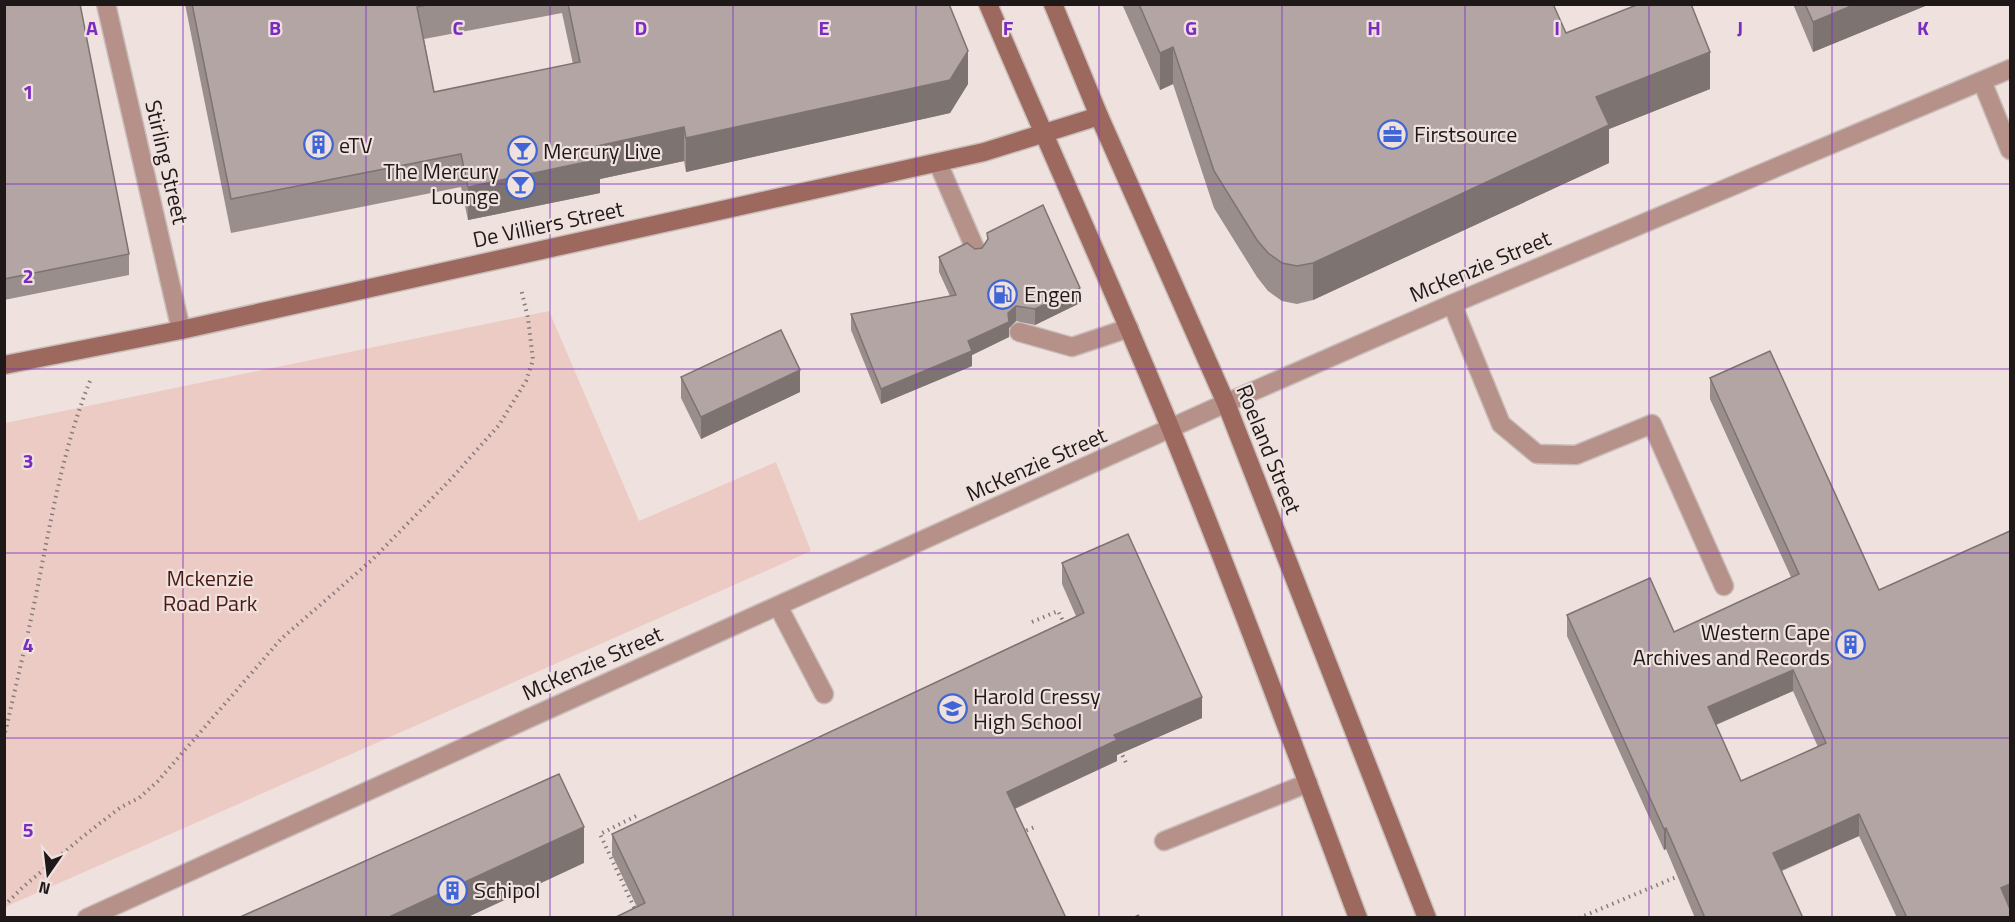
<svg xmlns="http://www.w3.org/2000/svg" width="2015" height="922" font-family="'Titillium Web',sans-serif">
	<style>
		.green { fill: #edcbc5 }
		.lines { fill: none; stroke-linecap: round; stroke-linejoin: round }
		.lane-casing { stroke: #c9bdba; stroke-width: 21 }
		.street-casing { stroke: #c9bdba; stroke-width: 21 }
		.secondary-casing { stroke: #c9bdba; stroke-width: 21 }
		.path { stroke: #867d7b; stroke-width: 4; stroke-dasharray: 1.5 4.5; stroke-linecap: butt }
		.lane { stroke: #b6918a; stroke-width: 18 }
		.street { stroke: #b6918a; stroke-width: 18 }
		.secondary { stroke: #9d685e; stroke-width: 18 }
		.wall { fill: #998e8c; fill-rule: evenodd }
		.shaded-wall { fill: #7d7472 }
		.building { fill: #b2a5a3; stroke: #7d7472; stroke-width: 1.5; fill-rule: evenodd }
		.grid { fill: none; stroke: #7b2cbf; stroke-width: 1.5; stroke-opacity: 0.55 }
		.labels { text-anchor: middle; dominant-baseline: central; stroke-width: 4.5; stroke-linejoin: round; paint-order: stroke }
		.poi-label { font-size: 22px; fill: #1e1918; stroke: #efe1de; text-anchor: start }
		.street-label { font-size: 22px; fill: #1e1918; stroke: #efe1de }
		.park-label { font-size: 22px; fill: #491912; stroke: #efe1de }
		.grid-label { font-size: 20px; text-anchor: middle; font-weight: bold; fill: #7b2cbf; stroke: #efe1de; stroke-width: 4.5; stroke-linejoin: round; paint-order: stroke }
	</style>
	<rect width="100%" height="100%" fill="#efe1de"/>
	<!-- green -->
	<polygon class="green" points="549,311 639,521 776,462 811,551 5,907 5,423"/>
	<g class="lines">
		<defs>
			<g id="lane">
				<polyline points="106,4 181,330"/>
				<polyline points="938,163 977,253"/>
				<polyline points="1452,304 1501,424 1537,454 1576,455 1652,424 1724,586"/>
				<polyline points="1019,332 1072,347 1129,328"/>
				<polyline points="778,606 824,694"/>
				<polyline points="1164,841 1308,783"/>
			</g>
			<g id="street">
				<polyline points="1982,81 2010,150"/>
				<polyline points="87,918 1226,403 1452,304 2010,69"/>
			</g>
			<g id="secondary">
				<path d="M988,4C1048,146 1112,285 1170,427C1236,589 1297,754 1358,918"/>
				<polyline points="1053,4 1099,116 1226,403 1427,918"/>
				<polyline points="4,365 181,330 984,152 1099,116"/>
			</g>
		</defs>
		<!-- lane casing -->
		<use href="#lane" class="lane-casing"/>
		<!-- street casing -->
		<use href="#street" class="street-casing"/>
		<!-- secondary casing -->
		<use href="#secondary" class="secondary-casing"/>
		<!-- path -->
		<g class="path">
			<polyline points="1032,622 1058,611 1065,625"/>
			<path d="M4,738C15,689 27,640 37,590C51,520 63,448 90,381"/>
			<polyline points="1120,750 1127,765"/>
			<polyline points="636,816 600,834 639,918"/>
			<polyline points="1022,830 1023,832 1037,826"/>
			<polyline points="4,906 23,887 81,838 121,807 139,798 158,781 281,639 373,559 452,478 499,425 526,381 533,360 528,318 521,289"/>
			<polyline points="1137,915 1138,918"/>
			<polyline points="1579,918 1681,875"/>
		</g>
		<!-- lane -->
		<use href="#lane" class="lane"/>
		<!-- street -->
		<use href="#street" class="street"/>
		<!-- secondary -->
		<use href="#secondary" class="secondary"/>
	</g>
	<!-- wall -->
	<g class="wall">
		<polygon points="4,4 129,254 129,275 4,300"/>
		<path d="M185,4H949L968,84L950,113L686,172L684,161L600,179V193L468,220L461,187L231,233ZM562,13L573,64L434,92L424,39Z"/>
		<polygon points="1122,4 1553,4 1566,33 1710,89 1609,129 1609,163 1313,300 1297,304 1282,301 1268,291 1257,277 1214,208 1173,84 1160,90"/>
		<polygon points="1793,4 1930,4 1813,52"/>
		<polygon points="987,233 1080,303 1035,325 1016,321 1009,328 1009,337 972,355 972,366 881,404 851,330 851,314 950,296 939,272 939,257 982,248 987,241"/>
		<polygon points="681,377 800,392 701,439 681,398"/>
		<path d="M1710,378L1879,590L2010,531V906H2009L2010,918H1897L1859,836L1782,871L1803,918H1695L1666,849L1664,850L1567,636V615L1674,632L1791,577L1710,399ZM1793,691L1818,747L1741,781L1716,725Z"/>
		<polygon points="1062,563 1202,718 1117,755 1117,761 1015,809 637,907 612,855 612,834 1076,616 1062,584"/>
	</g>
	<!-- shaded-wall -->
	<g class="shaded-wall">
		<polygon points="1856,4 1930,4 1813,52 1813,22"/>
		<polygon points="1173,47 1173,84 1160,90 1160,53"/>
		<polygon points="968,51 968,84 950,113 686,172 686,138"/>
		<polygon points="1710,52 1710,89 1609,129 1609,163 1313,300 1313,263 1596,97"/>
		<polygon points="684,127 684,161 600,179 600,193 468,220 468,187 597,146"/>
		<polygon points="1080,288 1080,303 1035,325 1035,309"/>
		<polygon points="1016,306 1016,321 1009,328 1009,337 972,355 972,366 881,404 881,389 968,341 1008,313"/>
		<polygon points="800,370 800,392 701,439 701,417"/>
		<polygon points="1793,670 1793,691 1708,728 1708,707"/>
		<polygon points="1202,697 1202,718 1117,755 1117,761 1007,812 1007,792 1114,735"/>
		<polygon points="1859,814 1859,836 1773,874 1773,853"/>
		<polygon points="584,827 584,863 466,918 387,918"/>
		<polygon points="1666,828 1666,849 1664,850 1664,829"/>
		<polygon points="2010,884 2010,906 2001,910 2001,888"/>
	</g>
	<!-- building -->
	<g class="building">
		<polygon points="4,4 80,4 129,254 4,279"/>
		<polygon points="192,4 431,4 417,7 434,92 580,62 568,4 949,4 968,51 950,80 686,138 684,127 597,146 600,159 468,187 461,154 231,199"/>
		<polygon points="1139,4 1553,4 1566,33 1639,4 1691,4 1710,52 1596,97 1609,125 1313,263 1297,266 1282,263 1268,253 1257,240 1214,171 1173,47 1160,53"/>
		<polygon points="1805,4 1856,4 1813,22"/>
		<polygon points="1043,205 1080,288 1035,309 1016,306 1008,313 1009,322 968,341 972,351 881,389 851,314 956,295 939,257 967,243 975,249 982,248 988,239 987,233"/>
		<polygon points="781,330 800,370 701,417 681,377"/>
		<path d="M1770,351L1879,590L2010,531V884L2001,888L2010,909V918H1907L1859,814L1773,853L1803,918H1705L1666,828L1664,829L1567,615L1650,578L1674,632L1799,574L1710,378ZM1793,670L1826,743L1741,781L1708,707Z"/>
		<polygon points="1128,534 1202,697 1114,735 1117,740 1007,792 1066,918 614,918 645,903 612,834 1084,613 1062,563"/>
		<polygon points="559,774 584,827 387,918 238,918"/>
	</g>
	<!-- grid -->
	<path class="grid" d="M183,4V918M366,4V918M550,4V918M733,4V918M916,4V918M1099,4V918M1282,4V918M1465,4V918M1649,4V918M1832,4V918M4,184H2010M4,369H2010M4,553H2010M4,738H2010"/>
	<!-- icons -->
	<defs>
		<symbol id="office-ring" viewBox="-11 -11 22 22"><circle r="9.5" fill="#efe1de" stroke="#4065d7" stroke-width="1.5"/><path d="M-6-3h4V-5.5h4V-3h4V5H-6ZM-1-4.5V-3h2v-1.5ZM-6 0V1H6V0Z" fill="#4065d7"/></symbol>
		<symbol id="building-ring" viewBox="-11 -11 22 22"><circle r="9.5" fill="#efe1de" stroke="#4065d7" stroke-width="1.5"/><path d="M-4-6H4V6H1V3H-1V6H-4ZM-2.5-4.3h1.7v1.8h-1.7ZM.8-4.3h1.7v1.8H.8ZM-2.5-1h1.7V.8h-1.7ZM.8-1h1.7V.8H.8Z" fill="#4065d7"/></symbol>
		<symbol id="bar-ring" viewBox="-11 -11 22 22"><circle r="9.5" fill="#efe1de" stroke="#4065d7" stroke-width="1.5"/><path d="M-6-5H6L.8 .8V4.5H3.5V6h-7V4.5H-.8V.8Z" fill="#4065d7"/></symbol>
		<symbol id="fuel-ring" viewBox="-11 -11 22 22"><circle r="9.5" fill="#efe1de" stroke="#4065d7" stroke-width="1.5"/><path d="M-5.5-6h7V0h2V4h1.3V-2.5L3-4.5l.8-.8L6-3V5H2.5V1h-1V6h-7ZM-4.2-4.7v3.2H.2V-4.7Z" fill="#4065d7"/></symbol>
		<symbol id="school-ring" viewBox="-11 -11 22 22"><circle r="9.5" fill="#efe1de" stroke="#4065d7" stroke-width="1.5"/><path d="M0-5L7-2L0 1L-7-2ZM-4 1L0 2.5L4 1V4Q0 6-4 4Z" fill="#4065d7"/></symbol>
	</defs>
	<g fill-rule="evenodd">
		<use href="#office-ring" x="1376" y="118" width="33" height="33"/>
		<use href="#building-ring" x="302" y="128" width="33" height="33"/>
		<use href="#bar-ring" x="506" y="134" width="33" height="33"/>
		<use href="#bar-ring" x="504" y="168" width="33" height="33"/>
		<use href="#fuel-ring" x="986" y="278" width="33" height="33"/>
		<use href="#building-ring" x="1834" y="628" width="33" height="33"/>
		<use href="#school-ring" x="936" y="692" width="33" height="33"/>
		<use href="#building-ring" x="436" y="874" width="33" height="33"/>
	</g>
	<g class="labels">
		<!-- poi labels -->
		<g class="poi-label">
			<text x="1414" y="134">Firstsource</text>
			<text x="339" y="145">eTV</text>
			<text x="543" y="151">Mercury Live</text>
			<text x="499" y="171" text-anchor="end">The Mercury<tspan x="499" dy="25">Lounge</tspan></text>
			<text x="1024" y="294">Engen</text>
			<text x="1830" y="632" text-anchor="end">Western Cape<tspan x="1830" dy="25">Archives and Records</tspan></text>
			<text x="973" y="696">Harold Cressy<tspan x="973" dy="25">High School</tspan></text>
			<text x="474" y="890">Schipol</text>
		</g>
		<!-- street labels -->
		<g class="street-label">
			<text transform="translate(167 162) rotate(77)">Stirling Street</text>
			<text transform="translate(548 224) rotate(-12)">De Villiers Street</text>
			<text transform="translate(1480 266) rotate(-23)">McKenzie Street</text>
			<text transform="translate(1269 449) rotate(68)">Roeland Street</text>
			<text transform="translate(1036 464) rotate(-24)">McKenzie Street</text>
			<text transform="translate(592 663) rotate(-24)">McKenzie Street</text>
		</g>
		<!-- park labels -->
		<g class="park-label">
			<text x="210" y="578">Mckenzie<tspan x="210" dy="25">Road Park</tspan></text>
		</g>
	</g>
	<g class="grid-label">
		<text x="92" y="35">A</text>
		<text x="275" y="35">B</text>
		<text x="458" y="35">C</text>
		<text x="641" y="35">D</text>
		<text x="824" y="35">E</text>
		<text x="1008" y="35">F</text>
		<text x="1191" y="35">G</text>
		<text x="1374" y="35">H</text>
		<text x="1557" y="35">I</text>
		<text x="1740" y="35">J</text>
		<text x="1923" y="35">K</text>
		<text x="28" y="99">1</text>
		<text x="28" y="283">2</text>
		<text x="28" y="468">3</text>
		<text x="28" y="652">4</text>
		<text x="28" y="837">5</text>
	</g>
	<!-- border -->
	<rect width="2015" height="922" fill="none" stroke="#1e1918" stroke-width="12"/>
	<!-- north arrow -->
	<g transform="translate(48 874) rotate(194)" stroke="#efe1de" stroke-width="4.5" paint-order="stroke">
	<path d="M0-4.5L10 22L0 15L-10 22Z" fill="#1e1918"/>
	<text y="-9" font-size="16" font-weight="bold" text-anchor="middle" fill="#1e1918">N</text>
	</g>
</svg>
